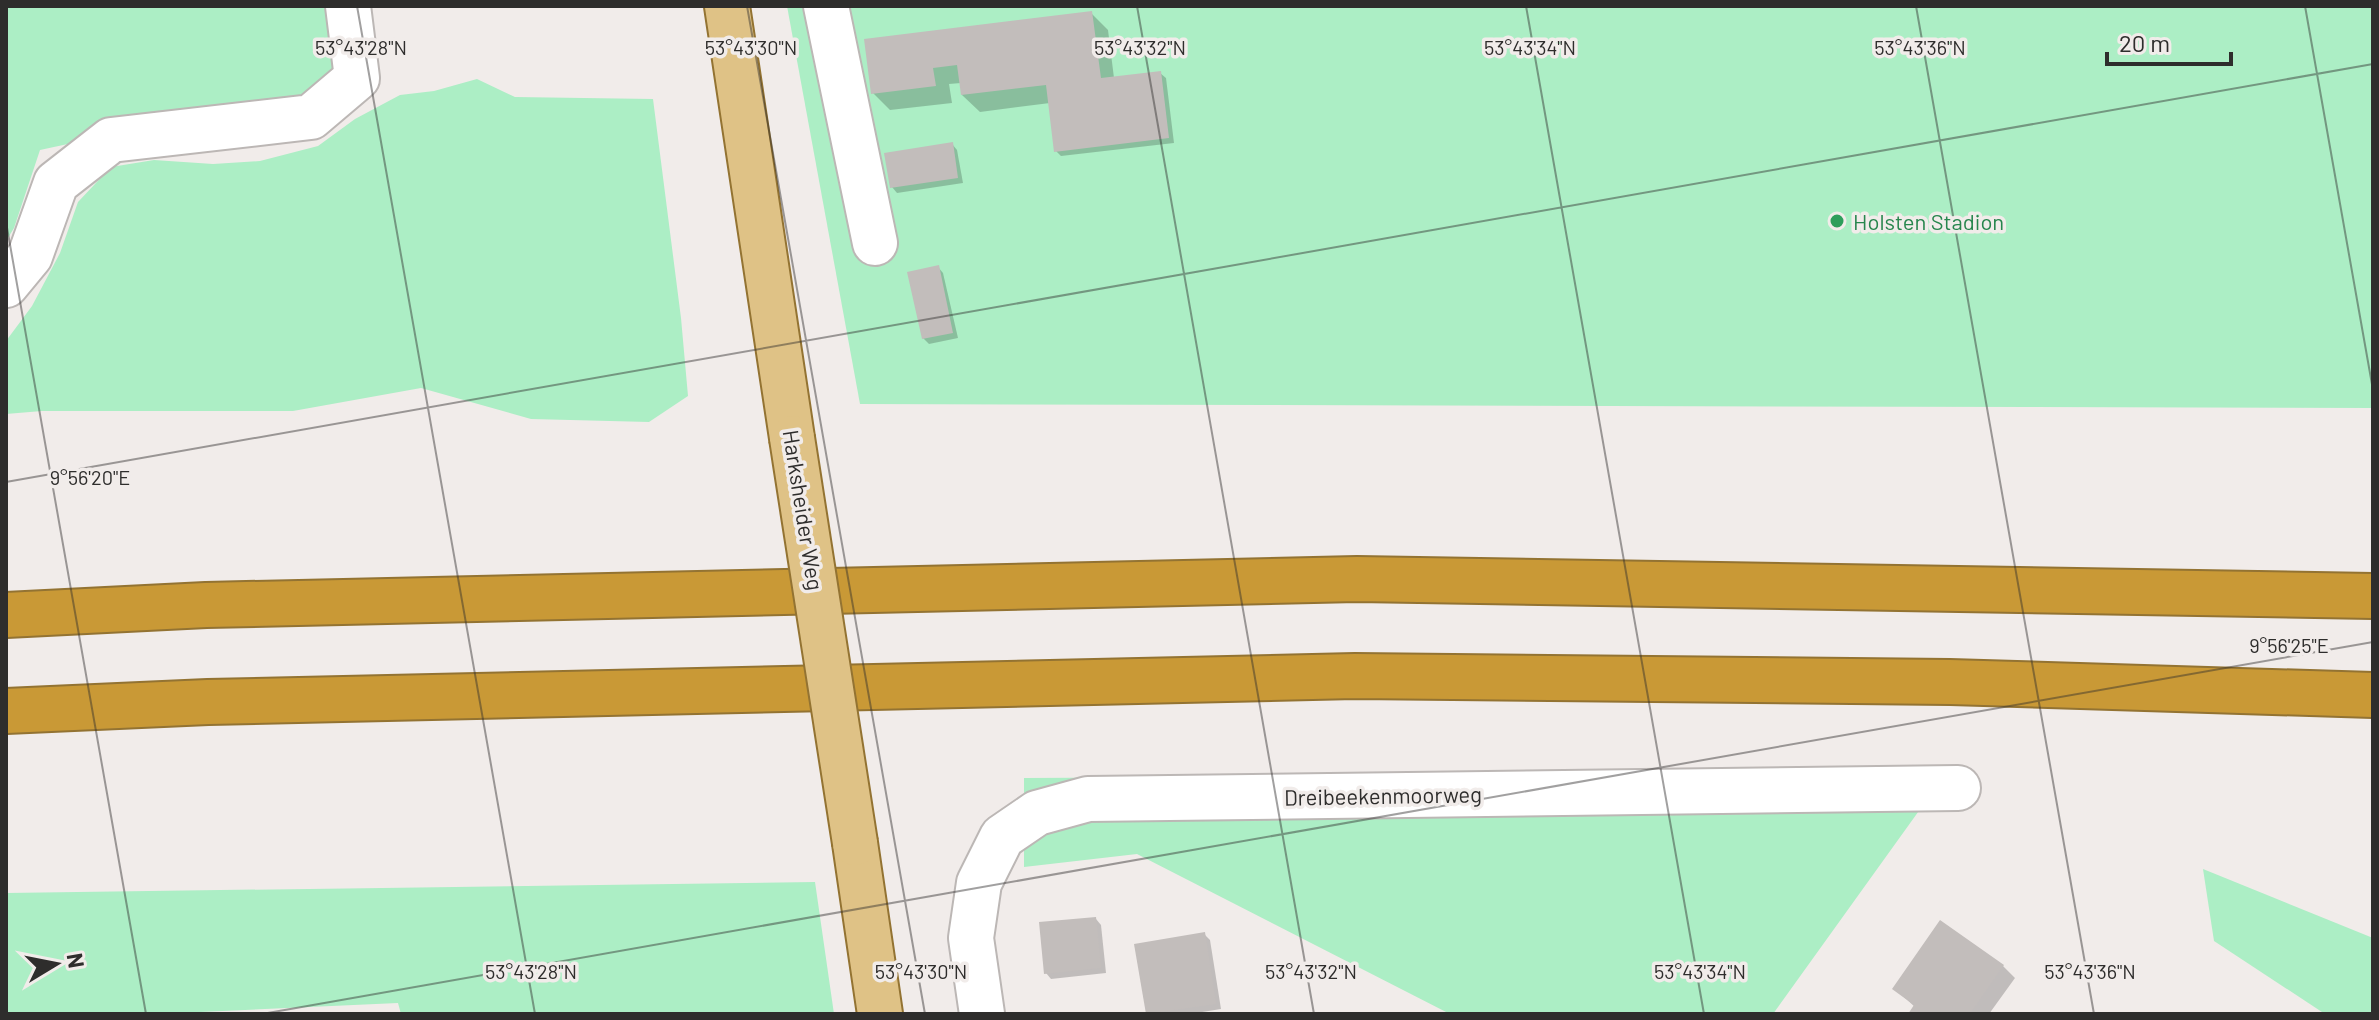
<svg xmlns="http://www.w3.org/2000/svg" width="2379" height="1020" font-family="Barlow,sans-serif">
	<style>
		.green { fill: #aceec5 }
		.shadow { fill: #0003 }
		.building { fill: #c2bdbb }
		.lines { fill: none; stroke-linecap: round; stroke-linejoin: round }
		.minor-casing { stroke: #bcb7b5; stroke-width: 48 }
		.major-casing { stroke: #937332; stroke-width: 48 }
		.highway-casing { stroke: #937332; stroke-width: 48 }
		.minor { stroke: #fff; stroke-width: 44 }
		.major { stroke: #dfc286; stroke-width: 44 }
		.highway { stroke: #c99936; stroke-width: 44 }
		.major-bridge-casing { stroke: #937332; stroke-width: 48; stroke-linecap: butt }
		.major-bridge { stroke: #dfc286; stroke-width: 44 }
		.ticks { fill: none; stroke: #2e2d2c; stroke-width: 2; stroke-opacity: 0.45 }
		.leisure-dot { fill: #2e9e5b; stroke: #f1ecea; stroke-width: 3 }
		.labels { text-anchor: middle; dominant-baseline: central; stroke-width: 7; stroke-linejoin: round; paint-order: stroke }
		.leisure-label { font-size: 22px; fill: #27864d; stroke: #f1ecea; text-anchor: start }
		.street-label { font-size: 22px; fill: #2e2d2c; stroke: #f1ecea }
		.ticks-label { font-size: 20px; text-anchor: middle; fill: #2e2d2c; stroke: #f1ecea; stroke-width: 7; stroke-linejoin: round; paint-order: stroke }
	</style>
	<rect width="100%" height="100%" fill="#f1ecea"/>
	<!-- green -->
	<g class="green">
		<polygon points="6,6 332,6 337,121 156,125 40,150 14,228 6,241"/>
		<polygon points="787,6 2373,6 2373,408 860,404"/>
		<polygon points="477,79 515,97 653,99 681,318 688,396 649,422 531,419 421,388 293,411 42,411 6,414 6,341 32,306 60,253 78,202 111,167 154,160 213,164 260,161 318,146 355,119 400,95 434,91"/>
		<polygon points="1875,774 1926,801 1773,1014 1450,1014 1137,854 1024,867 1024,778"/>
		<polygon points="2203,869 2373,938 2373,1014 2325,1014 2214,941"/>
		<polygon points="815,882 834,1014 401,1014 398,1003 156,1014 6,1014 6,893"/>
	</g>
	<!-- shadow -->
	<g class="shadow">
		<polygon points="1091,13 1108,30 1114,78 1160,73 1166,78 1174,143 1061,156 1056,151 1050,103 980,112 962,95 961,83 949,84 952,103 890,110 873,93 867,41"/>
		<polygon points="952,144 957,150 963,183 897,193 892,187"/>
		<polygon points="938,267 943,273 958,338 929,344 923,338"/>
		<polygon points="1096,919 1101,925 1106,973 1051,979 1046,973"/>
		<polygon points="1941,923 2003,966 2015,978 1989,1014 1910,1014 1915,1007 1895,989"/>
		<polygon points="1204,934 1210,940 1221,1009 1190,1014 1148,1014 1136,945"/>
	</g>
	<!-- building -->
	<g class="building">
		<polygon points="1092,11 1101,78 1161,71 1169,138 1054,152 1046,85 961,95 957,65 933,68 936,86 871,94 864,39"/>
		<polygon points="953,142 958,178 890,188 884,153"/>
		<polygon points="939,265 953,333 922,339 907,272"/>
		<polygon points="1096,917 1101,968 1044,974 1039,922"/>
		<polygon points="1940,920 2004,965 1970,1014 1908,1014 1914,1005 1892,989"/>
		<polygon points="1205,932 1216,1004 1146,1014 1134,944"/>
	</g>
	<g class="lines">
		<defs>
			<g id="minor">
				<polyline points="826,6 875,243"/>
				<polyline points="6,285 30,256 56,183 111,140 311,117 357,78 348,6"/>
				<polyline points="982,1014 971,938 979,883 1002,837 1037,813 1088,799 1958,788"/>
			</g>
			<g id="major">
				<polyline points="727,6 792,438"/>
				<polyline points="855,843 880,1014"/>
			</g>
			<g id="highway">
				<polyline points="6,615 206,605 1357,579 2373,596"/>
				<polyline points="6,711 208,702 1355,676 1950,682 2373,695"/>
			</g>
		</defs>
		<!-- minor casing -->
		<use href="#minor" class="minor-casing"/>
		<!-- major casing -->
		<use href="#major" class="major-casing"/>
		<!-- highway casing -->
		<use href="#highway" class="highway-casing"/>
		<!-- minor -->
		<use href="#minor" class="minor"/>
		<!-- major -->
		<use href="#major" class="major"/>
		<!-- highway -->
		<use href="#highway" class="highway"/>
		<defs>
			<polyline id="major-bridge" points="792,438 855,843"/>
		</defs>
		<!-- major-bridge casing -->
		<use href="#major-bridge" class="major-bridge-casing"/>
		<!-- major-bridge -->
		<use href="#major-bridge" class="major-bridge"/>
	</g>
	<!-- ticks -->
	<path class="ticks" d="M357,6L535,1014M747,6L925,1014M1137,6L1314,1014M1526,6L1704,1014M1916,6L2094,1014M2305,6L2373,390M6,222L146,1014M6,482L2373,64M262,1014L2373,642"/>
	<!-- markers -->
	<circle class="leisure-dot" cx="1837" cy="221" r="8"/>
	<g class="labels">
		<!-- leisure labels -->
		<g class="leisure-label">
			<text x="1853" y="221">Holsten Stadion</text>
		</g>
		<!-- street labels -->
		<g class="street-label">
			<text transform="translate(804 510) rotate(81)">Harksheider Weg</text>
			<text transform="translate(1383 795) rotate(-1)">Dreibeekenmoorweg</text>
		</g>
	</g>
	<g class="ticks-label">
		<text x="361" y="55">53°43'28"N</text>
		<text x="751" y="55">53°43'30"N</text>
		<text x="1140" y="55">53°43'32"N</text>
		<text x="1530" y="55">53°43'34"N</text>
		<text x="1920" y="55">53°43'36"N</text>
		<text x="90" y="485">9°56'20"E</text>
		<text x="2289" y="653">9°56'25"E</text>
		<text x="531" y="979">53°43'28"N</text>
		<text x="921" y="979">53°43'30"N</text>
		<text x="1311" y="979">53°43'32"N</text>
		<text x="1700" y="979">53°43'34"N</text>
		<text x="2090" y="979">53°43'36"N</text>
	</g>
	<!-- border -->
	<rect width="2379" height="1020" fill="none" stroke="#2e2d2c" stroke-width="16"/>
	<!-- north arrow -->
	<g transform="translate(56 964) rotate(80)" stroke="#f1ecea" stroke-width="6" paint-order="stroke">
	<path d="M0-6L14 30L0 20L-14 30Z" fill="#2e2d2c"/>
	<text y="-12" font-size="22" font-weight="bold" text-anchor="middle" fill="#2e2d2c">N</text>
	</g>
	<!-- scale -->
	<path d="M2107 52v12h124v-12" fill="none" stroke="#2e2d2c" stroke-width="4"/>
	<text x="2119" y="52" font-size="24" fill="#2e2d2c" stroke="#f1ecea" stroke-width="6" paint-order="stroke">20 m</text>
</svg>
